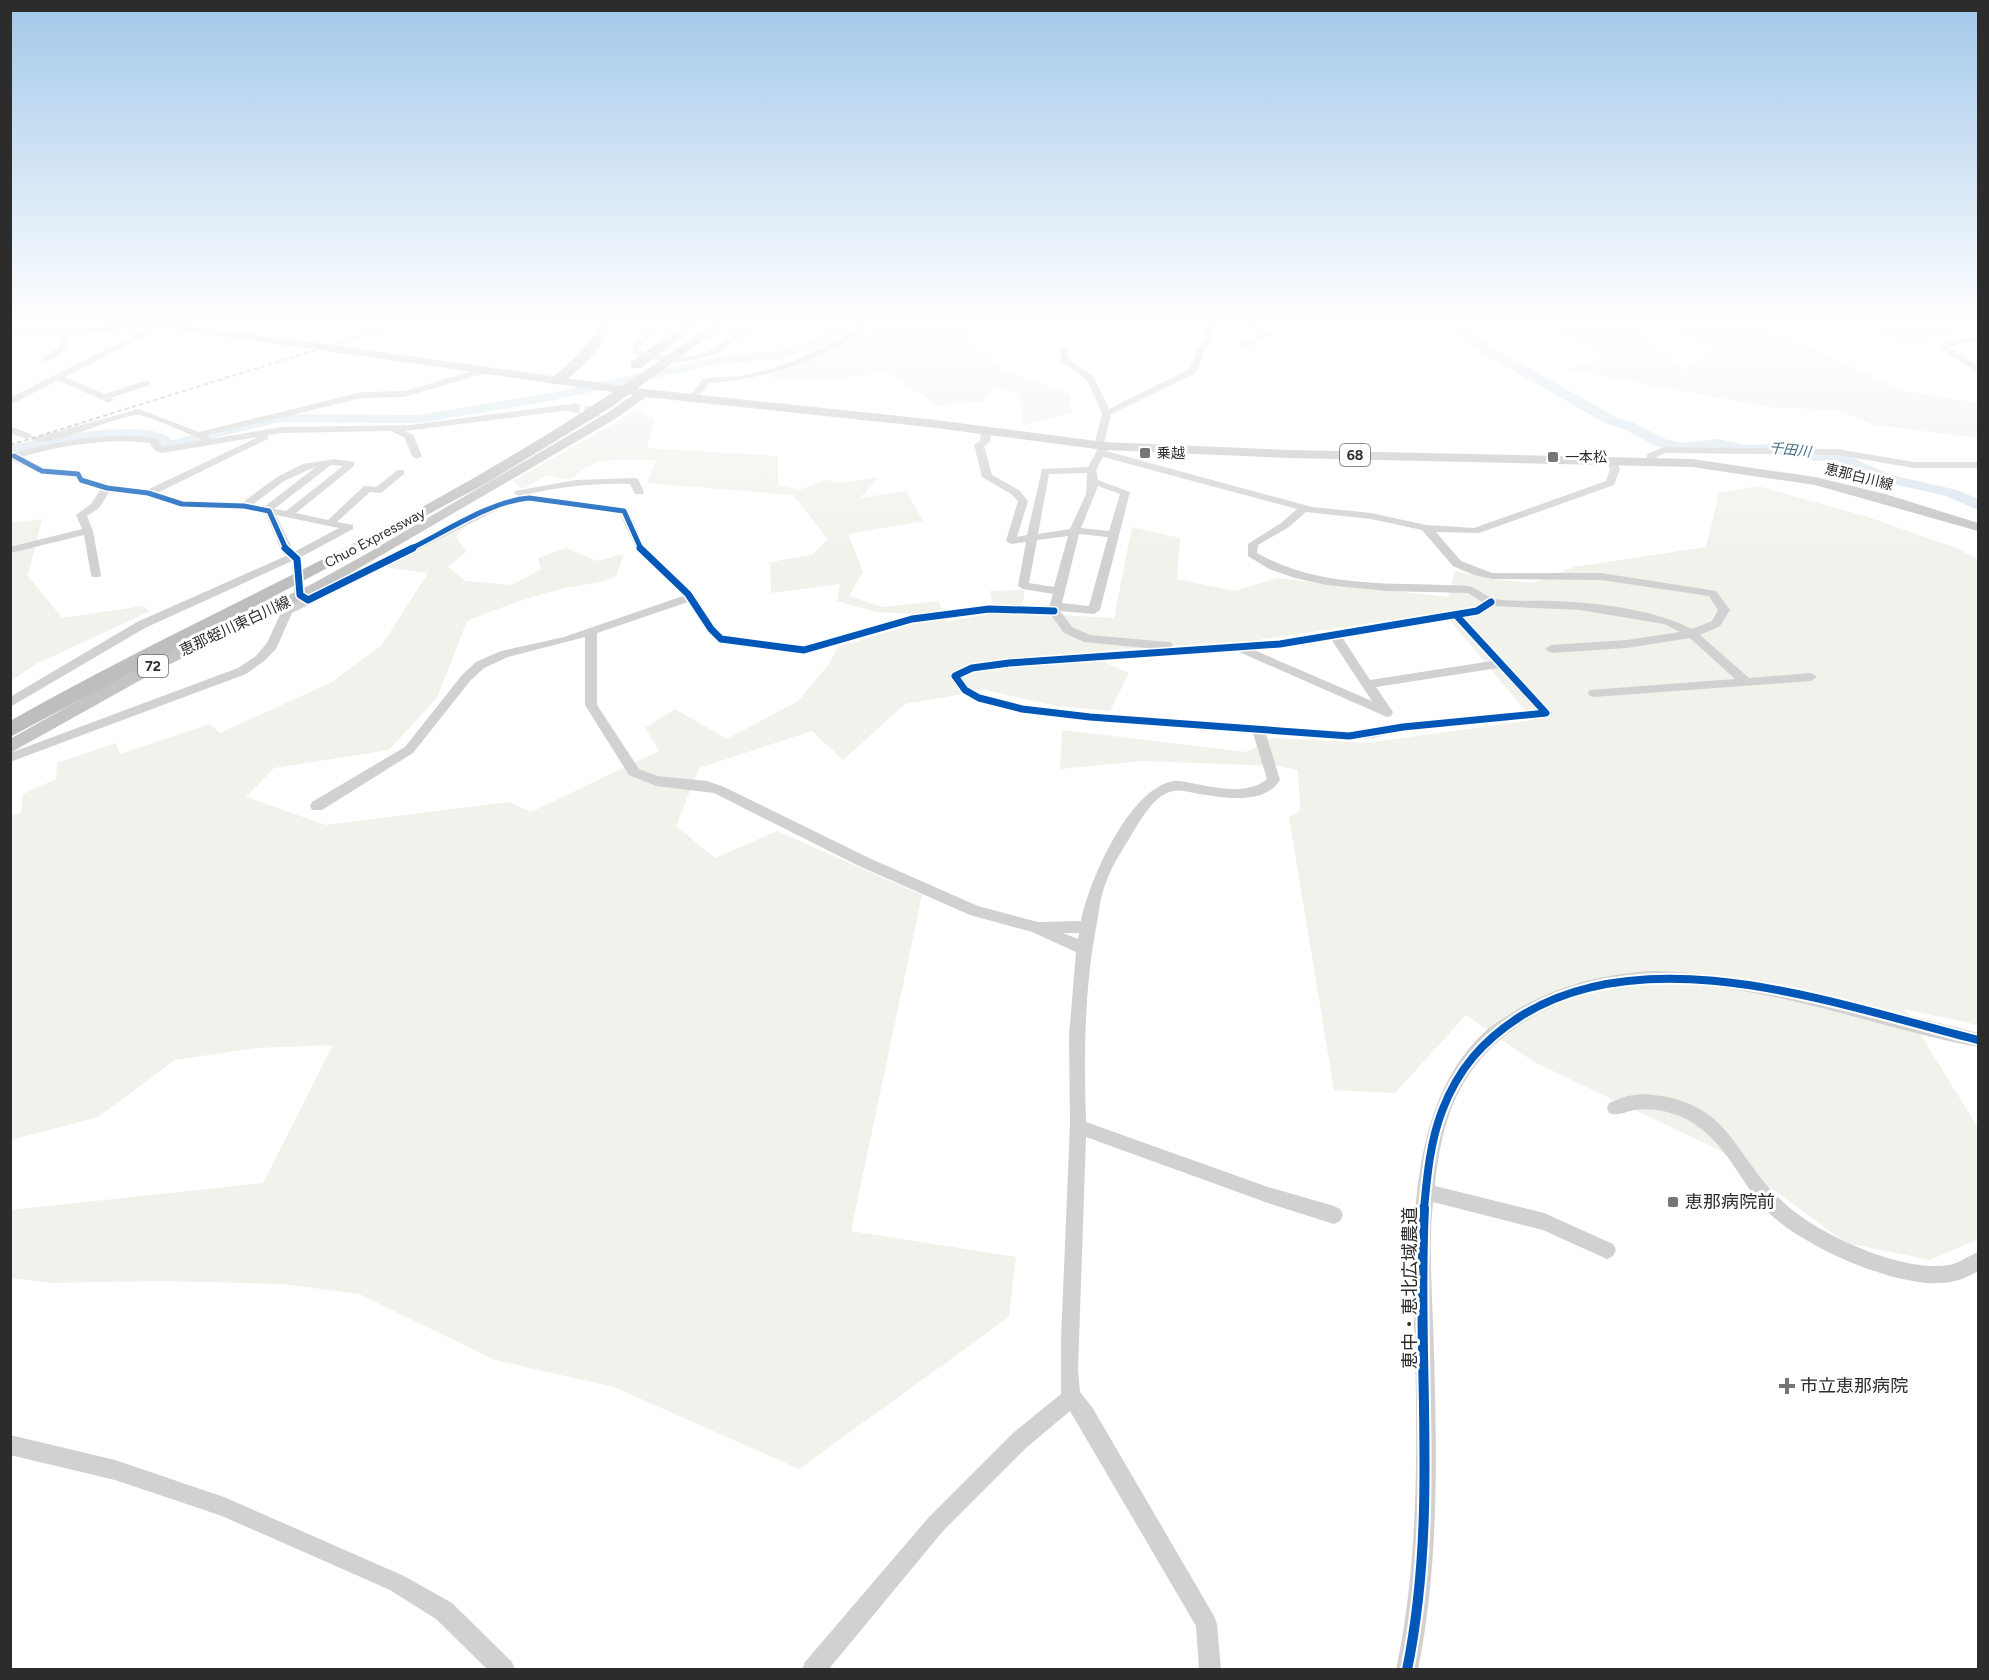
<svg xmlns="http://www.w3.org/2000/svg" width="1989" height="1680" font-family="Figtree,'Noto Sans JP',sans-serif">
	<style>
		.green { fill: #f0f2eb }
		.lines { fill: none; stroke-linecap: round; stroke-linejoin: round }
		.river { fill: #d9e6ee; fill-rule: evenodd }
		.minor-tunnel { stroke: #d5d5d5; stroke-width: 9; stroke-dasharray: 9 4.5; stroke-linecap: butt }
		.minor { fill: #d1d1d1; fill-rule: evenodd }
		.major { fill: #c4c4c4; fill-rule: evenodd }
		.highway { fill: #bebebe; fill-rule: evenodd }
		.rail { stroke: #b8b8b8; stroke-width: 2; stroke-dasharray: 4.5 3; stroke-linecap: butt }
		.cycleway-far3-casing { stroke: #fff; stroke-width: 8 }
		.cycleway-far2-casing { stroke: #fff; stroke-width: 10 }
		.cycleway-far1-casing { stroke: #fff; stroke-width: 12 }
		.cycleway-casing { stroke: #fff; stroke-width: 14 }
		.cycleway-far3 { stroke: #0057b8; stroke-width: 5 }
		.cycleway-far2 { stroke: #0057b8; stroke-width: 7 }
		.cycleway-far1 { stroke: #0057b8; stroke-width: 8 }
		.cycleway { stroke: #0057b8; stroke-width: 10 }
		.poi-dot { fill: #767676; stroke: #fff; stroke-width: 2 }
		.labels { text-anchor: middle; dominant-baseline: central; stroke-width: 6; stroke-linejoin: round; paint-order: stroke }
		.far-water-label { font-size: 14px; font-style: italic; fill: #446f84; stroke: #fff }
		.far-poi-label { font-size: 14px; fill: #2c2c2c; stroke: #fff; text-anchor: start }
		.shield { fill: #fff; stroke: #6b6b6b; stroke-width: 1.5 }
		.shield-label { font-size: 14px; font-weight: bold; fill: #2c2c2c }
		.far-street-label { font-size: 14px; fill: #2c2c2c; stroke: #fff }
		.street-label { font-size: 15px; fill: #2c2c2c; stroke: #fff }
		.near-poi-label { font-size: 18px; fill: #2c2c2c; stroke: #fff; text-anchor: start }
		.near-street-label { font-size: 18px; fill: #2c2c2c; stroke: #fff }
	</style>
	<rect width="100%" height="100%" fill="#fff"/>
	<!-- green -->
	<g class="green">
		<polygon points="876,321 974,321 965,339 1003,370 1070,394 1072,413 1024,425 1019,394 993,388 985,401 939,406 888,373 814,381 773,379 773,371 869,336"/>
		<polygon points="1537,321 1604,321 1639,333 1683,370 1718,351 1654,321 1702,321 1728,325 1738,321 1814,348 1900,390 1978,403 1978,438 1875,425 1836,410 1767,407 1567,369 1610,355"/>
		<polygon points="1842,321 1964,321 1968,329 1944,322 1955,336 1937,336 1926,343 1894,339"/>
		<path d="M637,410L655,419L647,448L778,456V485L799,490L826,480L841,483L879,477L860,498L906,491L923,521L848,534L863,572L849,596L883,607L939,601L946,622L994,613L990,591L1025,590L1021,613L1114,618L1132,527L1180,538L1177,579L1235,591L1277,578L1448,597L1455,571L1491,579L1532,583L1574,567L1706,547L1719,493L1758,486L1868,517L1956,548L1978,559V1025L1905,1009L1978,1128V1239L1930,1260L1846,1243L1719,1150L1534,1062L1466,1015L1395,1093L1334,1090L1289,817L1300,811L1298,770L1279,766L1143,761L1060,769L1062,730L1246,752L1272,738L1366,743L1533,720L1443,612L1251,641L1106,650V663L1129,673L1110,711L1057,706L985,690L905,704L843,760L812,731L699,768L676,826L715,858L777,831L922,895L851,1231L1016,1257L1009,1317L799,1469L614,1387L495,1360L359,1294L283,1284L160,1281L51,1283L11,1278V1210L263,1183L333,1045L256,1048L175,1060L98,1117L11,1140L10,816L21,813L23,794L56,779L57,763L116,743L120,754L210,724L220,733L332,682L382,645L428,573L384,567L434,540L466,527L456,536L466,552L448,567L465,581L512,585L541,569L538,558L566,548L597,561L624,554L616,576C599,585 580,584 561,589C529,597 498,608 467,621L437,698L389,750L274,768L246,797L326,825L509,802L531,812L659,751L645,728L675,709L727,739L798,701L829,664L838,647L910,625L916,614L876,612L837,601L840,584L771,593L770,562L812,555L828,539L793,495L647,483L656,460C640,461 608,458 594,464C573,472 578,486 548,475L522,489L513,481Z"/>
		<polygon points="42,519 28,576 62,618 143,606 150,611 36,664 11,681 11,523"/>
	</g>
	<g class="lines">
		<!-- river -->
		<g class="river">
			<path d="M842,321H857L823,346L779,359L722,363L550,401L419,423L280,422L169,449L164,448L157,440C106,436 59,443 10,455V446C41,438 151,416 172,440L280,414L419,415L550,393L722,355L779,351L813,340Z"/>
			<polygon points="1440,321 1462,322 1494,348 1617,418 1632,422 1665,439 1682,443 1716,439 1747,445 1776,444 1816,451 1837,451 1891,475 1957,490 1978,499 1978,510 1946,496 1881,481 1835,460 1816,461 1776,452 1747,453 1716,447 1682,451 1656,446 1622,428 1607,424 1484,354"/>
		</g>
		<!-- minor-tunnel -->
		<polyline class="minor-tunnel" points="571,407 600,413"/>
		<!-- minor -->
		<g class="minor">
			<polygon points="15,321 24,321 10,331 10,324"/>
			<polygon points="161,321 173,321 65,377 104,394 147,380 151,383 150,385 111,398 114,400 109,403 58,380 10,405 10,398"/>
			<path d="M652,321L666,322L640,347L642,352C664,355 690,361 711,350C728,341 744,320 763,321L715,355L679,363L638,357L634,354L632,346L656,323Z"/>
			<path d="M864,321H873C836,359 760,380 709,383L696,400L688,398L703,379C717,376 731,378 745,375C787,367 831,347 864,321Z"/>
			<path d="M1210,321H1218L1196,373L1111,414L1104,443L1109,446L1106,451L1312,507L1371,513L1426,525L1474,528L1606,481L1610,469L1606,460L1614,458L1620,469L1614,485L1479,533L1436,532L1461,561L1492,573H1601L1716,591L1730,610L1720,626L1700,635L1749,678L1811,673L1817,677L1811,681L1594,697L1590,696L1588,693L1590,690L1735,679L1690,638L1627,648L1551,653L1545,649L1551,645L1627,640L1680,632L1664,624L1580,610L1494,606L1481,614L1464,617L1550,710L1552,713L1550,716L1403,731L1373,738L1349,740L1266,734L1280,780C1265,805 1225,798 1200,794C1192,793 1181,789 1173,791C1154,795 1143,817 1133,832C1124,848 1113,863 1107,880C1100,895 1099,913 1096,928C1084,991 1084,1056 1086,1122L1268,1187L1334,1206L1340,1209L1343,1215L1340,1221L1334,1224L1268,1203L1086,1137L1078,1370L1080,1392L1092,1407L1214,1616L1217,1624L1221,1670H1199L1196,1626L1070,1411L1027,1447L943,1531L828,1670H802L805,1662L929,1517L1013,1433L1061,1394V1340L1070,1124L1069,1037L1076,952L1032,932L970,915L859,866L714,793L656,786L629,775L585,705V637L508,657L484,668L470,681L413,753L322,810H312L310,806L312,802L405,747L462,675L476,662L501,651L564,637L683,596L637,551L620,514L529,501L517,502L501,508L292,613L276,649L264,661L246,674L10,762V753L238,668L256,656L267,643L283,608L300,600L294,595L292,561L145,628L10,707V697L137,622L286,556L282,552L265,513L244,509L182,507L147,496L110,491L99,508L87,516L93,531L101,575L100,577H92L91,575L84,535L10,553V547L82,529L76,515L91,504L101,489L78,482L74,477L39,473L10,460V454C57,441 106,432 154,438L157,439L163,447L204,440C192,436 148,415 138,415C116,415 47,451 30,439L139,409L199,432L362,392L404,391L483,368L486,369V373L404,397L362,398L208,435L211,439L281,427L410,425L571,404L576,407L571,410L405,431L413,435L422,456L417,459L412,456L404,437L390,431L281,433L268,435V439L157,493L183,501L242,503L277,477L303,464L335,459L354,462V466L296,513L328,520L364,486L376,487L398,470H404V474L381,493L370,492L337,522L353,525V529L301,557L305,593L308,595L493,504L518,496L514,493L515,491L576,480L634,478L638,479L644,492L643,494H635L630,484C593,483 557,487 521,496L628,509L645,548L695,595L711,621L724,636L804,646L912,615L989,605L1049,607L1053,594L1023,589L1018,586L1026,542L1011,544L1006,541L1018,501L1011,494L982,477L974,445L980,441L981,430L986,427L991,430L990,442L984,446L992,475L1019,490L1028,501L1017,537L1027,535L1042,469L1088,467L1098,448L1094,445L1102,413L1087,380L1061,361L1060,348H1066L1071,362L1093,376L1109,409L1189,369ZM258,437L147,490L108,485L85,478L81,472L78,471L44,468L22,457C63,445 108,438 150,443L154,450L162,453ZM1103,457L1297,509L1281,523L1248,544V556L1269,569L1295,578L1327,585L1387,591L1468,593L1484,603L1474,608L1280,640L1173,648L1172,643L1168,642L1090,635L1072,627L1060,611L1094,614L1100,610L1130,492L1098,480L1096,470ZM331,465L343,466L286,511L274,509ZM317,466L264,507L252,505L284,481ZM1087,473L1086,494L1070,529L1038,534L1049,474ZM1098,486L1120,494L1109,531L1081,528ZM1306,512L1371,519L1422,530L1453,566L1474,575L1492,579L1601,580L1709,596L1718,610L1712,621L1692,629C1653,609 1598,603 1555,601C1535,600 1515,602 1495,599C1485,597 1478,587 1467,586C1396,582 1321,590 1257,553L1258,545L1289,527ZM276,515L339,528L294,552ZM1079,534L1108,537L1089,606L1062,603ZM1068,536L1054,587L1029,583L1037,540ZM688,602L707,632L717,642L804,654L912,623L989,613L1051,615L1064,633L1084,642L1156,649L1009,659L972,664L951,673L949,676L961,693L975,701L1022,713L1090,721L1253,733L1267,779C1249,795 1218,788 1196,784C1189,783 1181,780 1174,781C1129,788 1089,881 1081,921L1038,922L978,906L869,858L724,787L707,781L657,776L639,769L597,705V633ZM1453,619L1492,661L1370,680L1342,637ZM1331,639L1372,701L1254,650ZM1237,651L1387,717L1391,716L1393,712L1376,687L1498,668L1536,710L1403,723L1373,730L1349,732L1090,713L1022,705L983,695L969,687L962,677L974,672L1009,667ZM1063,933H1079L1078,939Z"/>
			<polygon points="1237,321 1247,321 1272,334 1245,348 1239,348 1239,344 1261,334"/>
			<path d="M65,329L72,331C67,346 61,362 42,361V357L58,348Z"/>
			<polygon points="1978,335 1978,340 1948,347 1978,366 1978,372 1936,346"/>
			<polygon points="10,426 30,434 32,436 27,439 10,433"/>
			<polygon points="1664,447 1837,449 1914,462 1978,462 1978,468 1914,468 1837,455 1665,453 1655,458 1652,463 1646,463 1647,454"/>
			<path d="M1653,971C1764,973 1871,1007 1978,1033V1047C1835,1021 1662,935 1524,1022C1462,1062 1442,1114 1435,1186L1544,1213L1613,1244L1616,1250L1613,1256L1607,1259L1543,1230L1433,1202C1428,1252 1433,1303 1434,1352C1437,1459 1439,1564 1418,1670H1396C1415,1580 1417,1490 1416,1399C1415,1284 1393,1111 1489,1028C1496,1022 1507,1017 1515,1011C1557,985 1604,974 1653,971Z"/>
			<path d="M1644,1094C1731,1100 1731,1153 1782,1201C1816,1234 1902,1273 1949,1265C1960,1263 1968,1256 1978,1252V1271C1967,1278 1953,1283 1940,1283C1892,1286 1803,1246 1769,1213C1743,1187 1730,1150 1700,1128C1683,1114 1657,1107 1635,1110C1626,1111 1618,1117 1609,1113L1607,1108L1609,1103L1627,1096Z"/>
			<polygon points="10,1435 115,1460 224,1497 404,1576 452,1603 512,1662 515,1670 488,1670 436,1619 390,1590 222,1516 115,1480 10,1455"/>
		</g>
		<!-- major -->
		<polygon class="major" points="160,321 644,389 928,419 1104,442 1290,450 1692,459 1815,477 1885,494 1978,523 1978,531 1815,485 1692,467 1290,458 1104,450 928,427 646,397 615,419 320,591 164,667 10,753 10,739 152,659 310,585 361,557 607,413 633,395 159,327 68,334 10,334 10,328 68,328"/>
		<!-- highway -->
		<g class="highway">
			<polygon points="604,321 616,321 591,358 562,384 552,384 552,378 581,352"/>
			<polygon points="688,321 702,321 641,368 631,368 631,362"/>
			<path d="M716,321H730L610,408L485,484L10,737V721C149,642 294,578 433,501C531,447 625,387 716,321Z"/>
		</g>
		<!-- rail -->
		<polyline class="rail" points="10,445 409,321"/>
		<defs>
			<g id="cycleway-far3">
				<polyline points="14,456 42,471 78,474 81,480 107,488 148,493 182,504 244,506 269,511 286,549"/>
				<path d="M410,549C445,532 491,501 529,498L624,511L641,549"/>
			</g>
			<g id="cycleway-far2">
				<polyline points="285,548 297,559 300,595 308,600 413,548"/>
				<polyline points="640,548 688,594 711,629 721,639 804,650 912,619 989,609 1054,611"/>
				<polyline points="1456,615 1546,713 1403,727 1349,736 1090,717 1022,709 979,698 965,690 955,676 972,668 1009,663 1280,644 1477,611 1491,602"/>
			</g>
			<path id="cycleway-far1" d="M1424,1209C1427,1177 1430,1142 1442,1111C1458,1069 1483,1040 1521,1016C1650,935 1842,1006 1978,1040"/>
			<path id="cycleway" d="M1407,1670C1439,1513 1416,1364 1424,1208"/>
		</defs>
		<!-- cycleway-far3 casing -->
		<use href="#cycleway-far3" class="cycleway-far3-casing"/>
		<!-- cycleway-far2 casing -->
		<use href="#cycleway-far2" class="cycleway-far2-casing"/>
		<!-- cycleway-far1 casing -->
		<use href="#cycleway-far1" class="cycleway-far1-casing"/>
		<!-- cycleway casing -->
		<use href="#cycleway" class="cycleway-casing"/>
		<!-- cycleway-far3 -->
		<use href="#cycleway-far3" class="cycleway-far3"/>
		<!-- cycleway-far2 -->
		<use href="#cycleway-far2" class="cycleway-far2"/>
		<!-- cycleway-far1 -->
		<use href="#cycleway-far1" class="cycleway-far1"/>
		<!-- cycleway -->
		<use href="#cycleway" class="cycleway"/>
	</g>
	<!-- sky -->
	<linearGradient id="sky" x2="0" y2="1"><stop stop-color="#a2c8ea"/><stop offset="0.58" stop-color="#fff"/><stop offset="1" stop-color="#fff" stop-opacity="0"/></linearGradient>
	<rect width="1989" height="556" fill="url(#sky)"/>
	<!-- markers -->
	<g class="poi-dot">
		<rect x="1139" y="447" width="12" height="12" rx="3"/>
		<rect x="1547" y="451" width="12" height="12" rx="3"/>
		<rect x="1667" y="1196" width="12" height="12" rx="3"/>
		<path d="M1784 1377h6v6h6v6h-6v6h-6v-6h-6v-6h6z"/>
	</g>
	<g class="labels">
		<!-- far-water labels -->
		<g class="far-water-label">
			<text transform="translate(1790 450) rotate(6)">千田川</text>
		</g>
		<!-- far-poi labels -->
		<g class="far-poi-label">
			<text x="1157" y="453">乗越</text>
			<text x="1565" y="457">一本松</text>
		</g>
		<!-- shield labels -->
		<g class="shield">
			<rect x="1340" y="444" width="30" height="22" rx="4.5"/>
			<rect x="138" y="655" width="30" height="22" rx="4.5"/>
		</g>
		<g class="shield-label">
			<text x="1355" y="455">68</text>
			<text x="153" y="666">72</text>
		</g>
		<!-- far-street labels -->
		<g class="far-street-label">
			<text transform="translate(1859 477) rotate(14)">恵那白川線</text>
			<text transform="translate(375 538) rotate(-28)">Chuo Expressway</text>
		</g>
		<!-- street labels -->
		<g class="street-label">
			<text transform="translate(235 626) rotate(-25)">恵那蛭川東白川線</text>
		</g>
		<!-- near-poi labels -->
		<g class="near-poi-label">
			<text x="1685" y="1202">恵那病院前</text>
			<text x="1800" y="1386">市立恵那病院</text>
		</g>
		<!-- near-street labels -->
		<g class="near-street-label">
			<text transform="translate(1410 1288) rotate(-90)">恵中・恵北広域農道</text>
		</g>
	</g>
	<!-- border -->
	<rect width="1989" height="1680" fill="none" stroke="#2c2c2c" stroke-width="24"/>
</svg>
